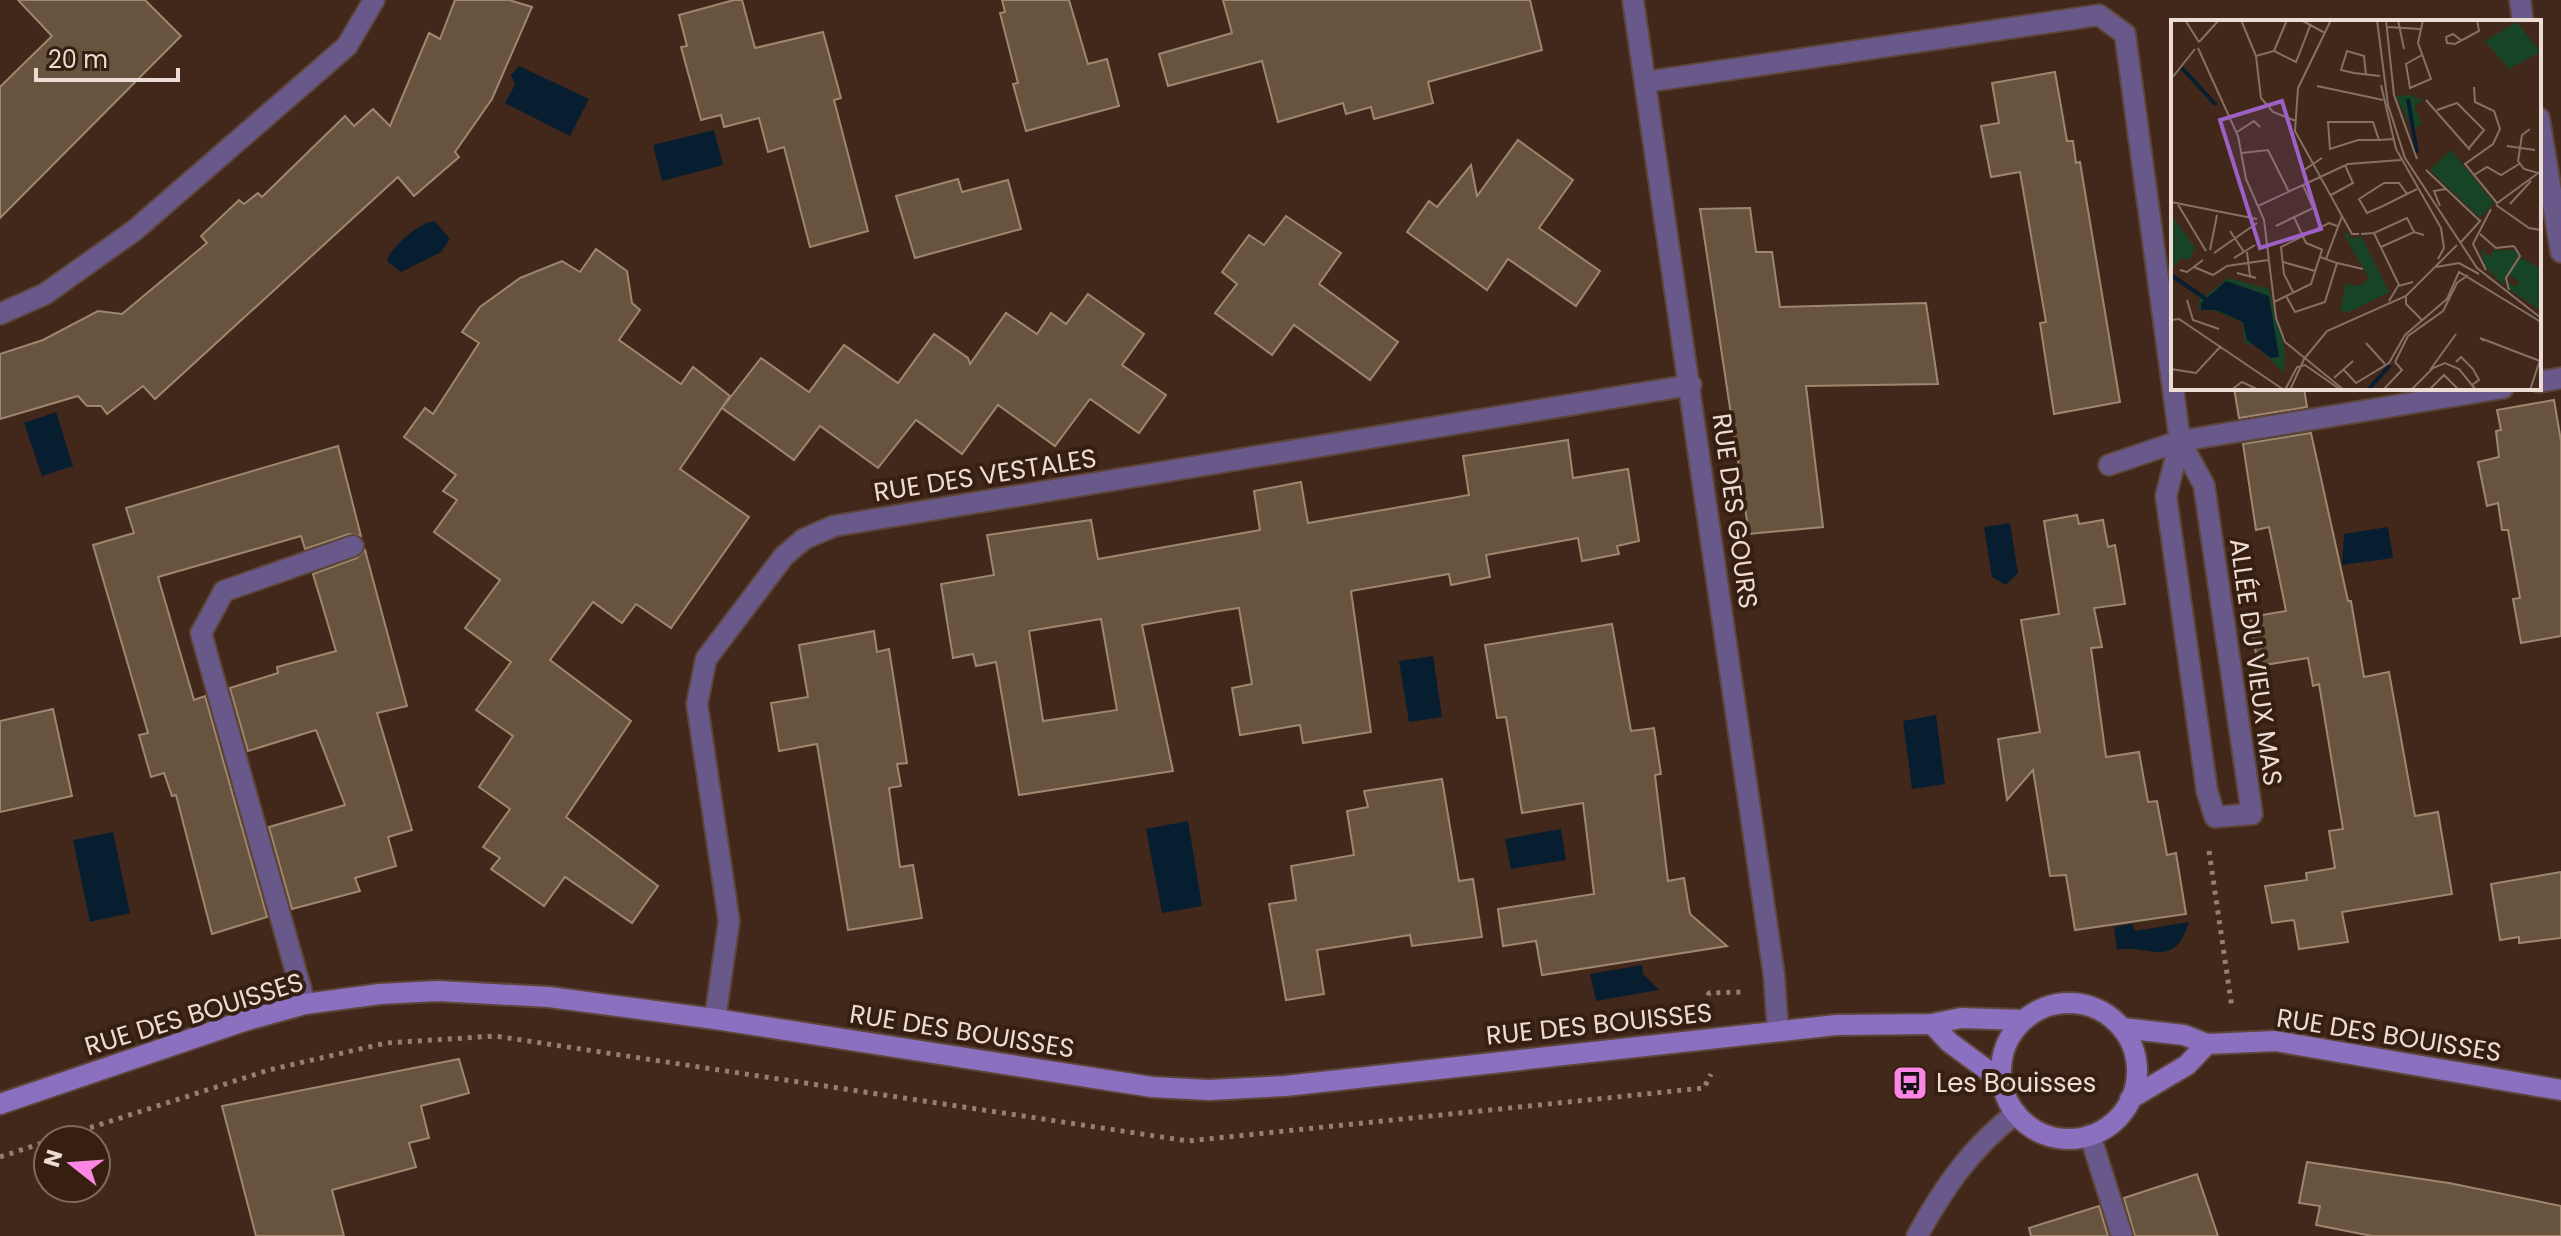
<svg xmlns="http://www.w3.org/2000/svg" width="2561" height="1236" font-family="Poppins,sans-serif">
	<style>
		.water { fill: #071e31 }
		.building { fill: #68543e; stroke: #9d876f; stroke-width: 2; fill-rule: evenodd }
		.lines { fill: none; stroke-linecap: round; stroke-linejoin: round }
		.lane-casing { stroke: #5d4539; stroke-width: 24 }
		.street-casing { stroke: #5d4539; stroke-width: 24 }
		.secondary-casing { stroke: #5d4539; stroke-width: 24 }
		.path { stroke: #947f75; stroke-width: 5; stroke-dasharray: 4 6; stroke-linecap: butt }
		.lane { stroke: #69598b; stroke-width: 20 }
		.street { stroke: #69598b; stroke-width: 20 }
		.secondary { stroke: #8a70bf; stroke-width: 20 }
		.labels { text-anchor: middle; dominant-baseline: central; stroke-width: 8; stroke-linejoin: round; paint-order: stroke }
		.street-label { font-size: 26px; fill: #eddcd4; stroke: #361e11 }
		.poi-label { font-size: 26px; fill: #eddcd4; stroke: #361e11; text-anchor: start }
		.inset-river { fill: none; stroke: #071e31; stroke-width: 4 }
		.inset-road { fill: none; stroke: #867065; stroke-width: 2 }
		.view { fill: #9d61c5; fill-opacity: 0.15; stroke: #9d61c5; stroke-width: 4 }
		.inset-edge { fill: none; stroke: #eddcd4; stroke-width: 4 }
	</style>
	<rect width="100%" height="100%" fill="#41281b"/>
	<!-- water -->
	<g class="water">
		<polygon points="519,66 589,99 570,136 505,103 515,85 511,75"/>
		<polygon points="714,130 723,165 662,181 653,145"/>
		<path d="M435,221L450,239L441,252L401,272L387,261C390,247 420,222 435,221Z"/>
		<polygon points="56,412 73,466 42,476 24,423"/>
		<polygon points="2010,523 2018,573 2006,585 1992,577 1984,527"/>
		<polygon points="2388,527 2393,558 2342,565 2344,534"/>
		<polygon points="1433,656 1442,717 1409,722 1399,661"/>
		<polygon points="1936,715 1945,784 1912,789 1903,721"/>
		<polygon points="1188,821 1202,906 1162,913 1146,829"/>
		<polygon points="1561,829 1566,860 1511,869 1505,839"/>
		<polygon points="113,832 130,913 90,922 73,840"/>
		<path d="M2189,922C2174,972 2147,943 2117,950L2114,927L2132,924L2135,931Z"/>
		<polygon points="1642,965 1643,974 1659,990 1596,1001 1590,974"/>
	</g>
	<!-- building -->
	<g class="building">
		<polygon points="18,0 145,0 181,36 0,218 0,87 52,36"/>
		<polygon points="455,0 509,0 532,7 492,99 455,152 459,157 414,196 398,177 155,399 143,386 107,414 101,406 87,406 78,396 0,419 0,354 43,340 98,311 122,314 207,243 201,236 239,200 244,204 258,193 262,197 345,116 354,126 373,109 390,126 429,33 440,39"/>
		<polygon points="734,0 742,0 755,48 823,32 841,98 834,100 868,231 810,247 784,147 768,152 759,118 724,127 721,115 701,120 681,47 687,46 679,15"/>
		<polygon points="1002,0 1069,0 1088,64 1107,59 1119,106 1026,131 1013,84 1018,83 1000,13 1005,12"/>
		<polygon points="1223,0 1530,0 1542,50 1428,82 1433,103 1374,119 1371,107 1346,114 1343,103 1278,122 1262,61 1168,86 1159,54 1232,33"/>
		<polygon points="2055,72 2067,141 2073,141 2076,163 2080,162 2120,402 2054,414 2040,323 2046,322 2020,172 1991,177 1981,126 1999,123 1992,83"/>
		<polygon points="1518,140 1573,180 1539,228 1600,271 1576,306 1508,259 1487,290 1407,232 1429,201 1437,207 1471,165 1477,196"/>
		<polygon points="958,179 962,192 1008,180 1021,229 915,258 896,196"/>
		<polygon points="1750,208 1756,252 1772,252 1780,307 1926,303 1938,384 1806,386 1823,527 1749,534 1700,209"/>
		<polygon points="1286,216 1341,253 1319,284 1398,342 1370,380 1294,325 1272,355 1215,313 1237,284 1222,272 1249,235 1264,245"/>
		<polygon points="596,249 627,271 632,303 640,310 619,340 681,384 693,367 730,396 680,469 749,517 671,628 636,604 622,623 593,602 550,660 631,721 566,817 658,886 632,923 565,877 544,906 491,869 500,858 483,847 510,809 479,787 513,736 476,710 511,662 465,628 500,580 434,532 457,500 443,491 456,475 404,437 425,408 433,414 479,343 462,332 480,307 520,278 562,261 580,272"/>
		<polygon points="1088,294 1144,334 1122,365 1166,395 1139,433 1090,399 1055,446 998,405 962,454 916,420 878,468 820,426 794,460 722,408 761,358 809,392 844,345 898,383 934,334 968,358 970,364 1006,313 1037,334 1051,313 1066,324"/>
		<polygon points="2234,388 2304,388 2307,407 2239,418"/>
		<polygon points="2554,400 2561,441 2561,636 2521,643 2513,599 2520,598 2508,530 2502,530 2498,503 2487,506 2478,462 2499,457 2496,431 2501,430 2497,410"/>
		<polygon points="2311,433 2348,601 2351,601 2364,677 2389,672 2415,816 2438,812 2452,894 2342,912 2348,942 2299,949 2294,920 2272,923 2265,886 2307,880 2306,873 2335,868 2329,831 2343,829 2319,684 2313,686 2308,658 2258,666 2250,617 2286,611 2269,527 2256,530 2243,444"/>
		<path d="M1568,440L1573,478L1628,469L1639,541L1617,546L1619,554L1582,561L1578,538L1486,555L1490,577L1451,585L1449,574L1351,591L1371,732L1303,743L1300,725L1240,735L1232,688L1252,684L1239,608L1219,611L1142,625L1173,771L1019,795L996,662L976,666L973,654L953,658L941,584L994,575L987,535L1091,520L1098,559L1260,530L1254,491L1301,482L1308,523L1469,495L1463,456ZM1101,619L1117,710L1043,721L1029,631Z"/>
		<polygon points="338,446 361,536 349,534 305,549 301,536 158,577 194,700 205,696 267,917 212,934 176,795 172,796 164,773 151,777 139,735 148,733 93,545 134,533 126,508"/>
		<polygon points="2077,515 2079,524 2103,520 2108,547 2115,545 2125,604 2094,608 2102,647 2091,648 2106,757 2139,752 2148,802 2157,801 2167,855 2176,853 2186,914 2075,930 2066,875 2050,876 2033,770 2007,800 1998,739 2040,732 2021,620 2059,614 2044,521"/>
		<polygon points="365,550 407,706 377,713 412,830 388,837 396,866 355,878 360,891 292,909 269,827 345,805 316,730 248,751 230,688 278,673 277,667 336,651 313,574 357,558"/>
		<polygon points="1612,624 1631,731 1654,728 1661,774 1655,775 1668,881 1684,878 1690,914 1727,946 1542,975 1536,941 1503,946 1498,909 1594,894 1583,803 1522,813 1506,717 1497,718 1485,645"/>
		<polygon points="874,631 877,652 889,649 907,763 897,764 901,786 889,788 900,867 913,865 922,918 848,930 817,744 779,751 771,703 808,697 799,645"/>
		<polygon points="53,709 72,796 0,812 0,721"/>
		<polygon points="1442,779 1459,881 1473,879 1482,937 1412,946 1410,935 1317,950 1324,994 1286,1000 1269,904 1296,900 1291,866 1354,855 1347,811 1368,807 1364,791"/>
		<polygon points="2561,872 2561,938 2519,943 2519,937 2500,940 2491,884"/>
		<polygon points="459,1059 469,1093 421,1106 429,1138 409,1143 416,1167 332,1190 344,1236 256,1236 222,1106"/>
		<polygon points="2307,1162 2449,1183 2561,1206 2561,1236 2372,1236 2316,1225 2320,1206 2299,1203"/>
		<polygon points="2197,1174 2218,1236 2135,1236 2124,1198"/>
		<polygon points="2099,1206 2108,1236 2031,1236 2029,1228"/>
	</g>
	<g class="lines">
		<defs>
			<polyline id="lane" points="2109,465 2180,441"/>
			<g id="street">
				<polyline points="1633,0 1774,975 1778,1031"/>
				<polyline points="2520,0 2523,22"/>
				<polyline points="1645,82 2099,15 2125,34 2180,441 2204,485 2252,814 2215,817 2207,791 2166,496 2180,441"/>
				<polyline points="2539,118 2561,252"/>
				<polyline points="0,314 45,294 135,230 347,46 374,0"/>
				<polyline points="2539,382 2561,378"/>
				<polyline points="2180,441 2503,388"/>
				<polyline points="305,1004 201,633 224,591 353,546"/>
				<polyline points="715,1019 729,921 697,704 706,659 784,556 804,539 834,526 1691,385"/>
				<polyline points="2090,1135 2122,1236"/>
				<path d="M1917,1236C1944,1187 1971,1148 2016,1113"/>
			</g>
			<g id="secondary">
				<circle cx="2069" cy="1071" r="68"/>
				<polyline points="1932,1024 1949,1042 2002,1081"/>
				<polyline points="2122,1028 2184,1035 2207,1044 2275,1041 2561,1090"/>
				<polyline points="2130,1099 2187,1065 2207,1044"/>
				<polyline points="0,1104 244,1021 305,1004 380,994 438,991 549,997 715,1019 1152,1087 1209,1090 1285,1086 1836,1025 1932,1024 1961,1018 2023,1020"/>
			</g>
		</defs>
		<!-- lane casing -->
		<use href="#lane" class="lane-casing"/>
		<!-- street casing -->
		<use href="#street" class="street-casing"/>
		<!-- secondary casing -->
		<use href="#secondary" class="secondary-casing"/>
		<!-- path -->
		<g class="path">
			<polyline points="2209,851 2232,1008"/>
			<polyline points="1705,1005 1709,993 1743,992"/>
			<polyline points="52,1140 269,1070 386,1043 495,1036 1188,1141 1704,1088 1711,1074"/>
			<polyline points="0,1157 48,1141"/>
		</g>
		<!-- lane -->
		<use href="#lane" class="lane"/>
		<!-- street -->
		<use href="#street" class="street"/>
		<!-- secondary -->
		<use href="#secondary" class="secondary"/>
	</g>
	<!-- icons -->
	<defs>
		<symbol id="bus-square" viewBox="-11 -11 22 22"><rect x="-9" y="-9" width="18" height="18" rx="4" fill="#fc86e4" stroke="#361e11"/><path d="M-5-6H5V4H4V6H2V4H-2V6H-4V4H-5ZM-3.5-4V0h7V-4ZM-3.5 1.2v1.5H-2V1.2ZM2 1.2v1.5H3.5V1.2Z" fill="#111"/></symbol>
	</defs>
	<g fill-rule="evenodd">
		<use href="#bus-square" x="1890" y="1063" width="40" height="40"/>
	</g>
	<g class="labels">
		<!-- street labels -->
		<g class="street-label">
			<text transform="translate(985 475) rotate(-9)">RUE DES VESTALES</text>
			<text transform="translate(1735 511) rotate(82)">RUE DES GOURS</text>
			<text transform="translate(2256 662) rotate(82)">ALLÉE DU VIEUX MAS</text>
			<text transform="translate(194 1014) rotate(-17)">RUE DES BOUISSES</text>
			<text transform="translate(1599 1024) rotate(-6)">RUE DES BOUISSES</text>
			<text transform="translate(962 1031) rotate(9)">RUE DES BOUISSES</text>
			<text transform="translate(2389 1035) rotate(9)">RUE DES BOUISSES</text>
		</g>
		<!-- poi labels -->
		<g class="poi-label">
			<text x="1936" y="1083">Les Bouisses</text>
		</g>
	</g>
	<!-- overview -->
	<g transform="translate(2171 20)">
		<rect width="370" height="370" fill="#41281b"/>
		<path d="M346,2L369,32L338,49L314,21ZM238,75L252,80L243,87L251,103L242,110L225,76ZM280,130L323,183L309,198L259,150ZM2,197L24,228L18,240L11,238L0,249ZM177,212L180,219L190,216L218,272L178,292L169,291L175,264L189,266L198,258L173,215ZM309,228L319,238L322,230H344L347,235L332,265L314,246ZM349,237L370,249V291L339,270L336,262L344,267L348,262L338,254ZM57,258L98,269L114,330L113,353L85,325L74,323L71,302L45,291L28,290L29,273L33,277Z" fill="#174326"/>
		<path d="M55,261L98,276L108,337L100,338L76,320L72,302L45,290H30V283Z" fill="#071e31"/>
		<path class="inset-river" d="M11,48L45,85M237,79L246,133M0,255L35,279M197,370L219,345"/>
		<path class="inset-road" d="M14,0L28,22M70,0L85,36L90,78L102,92L125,101M130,0L154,13M206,0L217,85L234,138L306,248L370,298M215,0L223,75L246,139M227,0L233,29M216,7L249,9M291,21L282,14L275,17L276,23L284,24L306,12L308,11L306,0M28,22L48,0M27,28L67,116L75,159L93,200L105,298L114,322L173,370M103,31L125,42L139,6M251,35L235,44L239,68L260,59L247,23L252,0M85,36L103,31L116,0M195,55L193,36L176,31L170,50L183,53L209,56M0,59L24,29M210,65L225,129L270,208L273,228L267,239M146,66L212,80M303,67L304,82L323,91L329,109L322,124L294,144L326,183M255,80L299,130M266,90L286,83L313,110L298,128M359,109L351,115L347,141L353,149L367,153M66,112L83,101L89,107M208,120L202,102H157L159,129L187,120H208L222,119M336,126L364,130M71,133L97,130L118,172M139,146L133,150L151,138M255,150L309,201M303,155L316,147L330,155L348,144M236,174L228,163H213L188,179L196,193L212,186L246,169M160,175L182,163L174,145M0,182L86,199M6,183L35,231M325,184L370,151M339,184L360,161M325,185L358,208L370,210M87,186L177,144L230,140M269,186L263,171L275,169M171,196L181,214H188M123,197L105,206L142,188L132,165M123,197L135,223L152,230M59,211L73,232M203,213L236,198L243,212M190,214L203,213L228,265M309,214L325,228L343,226M290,222L310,200M210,227L243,212L253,215M39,230L46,195M43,233L86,203M63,238L84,225M155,239L171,196L124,111L127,68L160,0M112,242L144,251M166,243L192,249M23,247L42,255L56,246L97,240M265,247L288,243L308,254M9,250L16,252L32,240M315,250L302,224L320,189M66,253L85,258L79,256L76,232M338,270L335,258L349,236L343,226M122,272L113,254L110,227L158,203L166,206M115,276L124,292L154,282L166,243L149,237M235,277V284L252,301M16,280L22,300L48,309M218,281L227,266L242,262M103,282L140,264L151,230M0,300L8,299L113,370M313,321L309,318L369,341M195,323L214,344M133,339L156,311L235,276L286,225M224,342L237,316L272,291L286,263L297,255M285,342L290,337L302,349L308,360L301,365M0,349L25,353L50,326M172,349L185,363L218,343L234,315L276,279L288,252L370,302M259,350L285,314M163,358L182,341M60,370L71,362L88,370M114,370L126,347L134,345L170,370M119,370L134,337M212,370L231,350L224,342M240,370L262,348L274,343L288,349L305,370M258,370L273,355L288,370M359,370L370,337"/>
		<path class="view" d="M111,81L150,209L89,228L49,100Z"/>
		<rect width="370" height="370" class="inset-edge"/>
	</g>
	<!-- north arrow -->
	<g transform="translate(72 1164) rotate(287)"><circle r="38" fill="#361e11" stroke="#7f6a5f" stroke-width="2"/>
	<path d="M0-6L14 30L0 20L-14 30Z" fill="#fc86e4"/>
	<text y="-12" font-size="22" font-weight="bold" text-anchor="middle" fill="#eddcd4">N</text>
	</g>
	<!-- scale -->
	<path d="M36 68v12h142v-12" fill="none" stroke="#eddcd4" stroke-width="4"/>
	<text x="48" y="68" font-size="24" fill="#eddcd4" stroke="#361e11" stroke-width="6" paint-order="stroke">20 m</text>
</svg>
